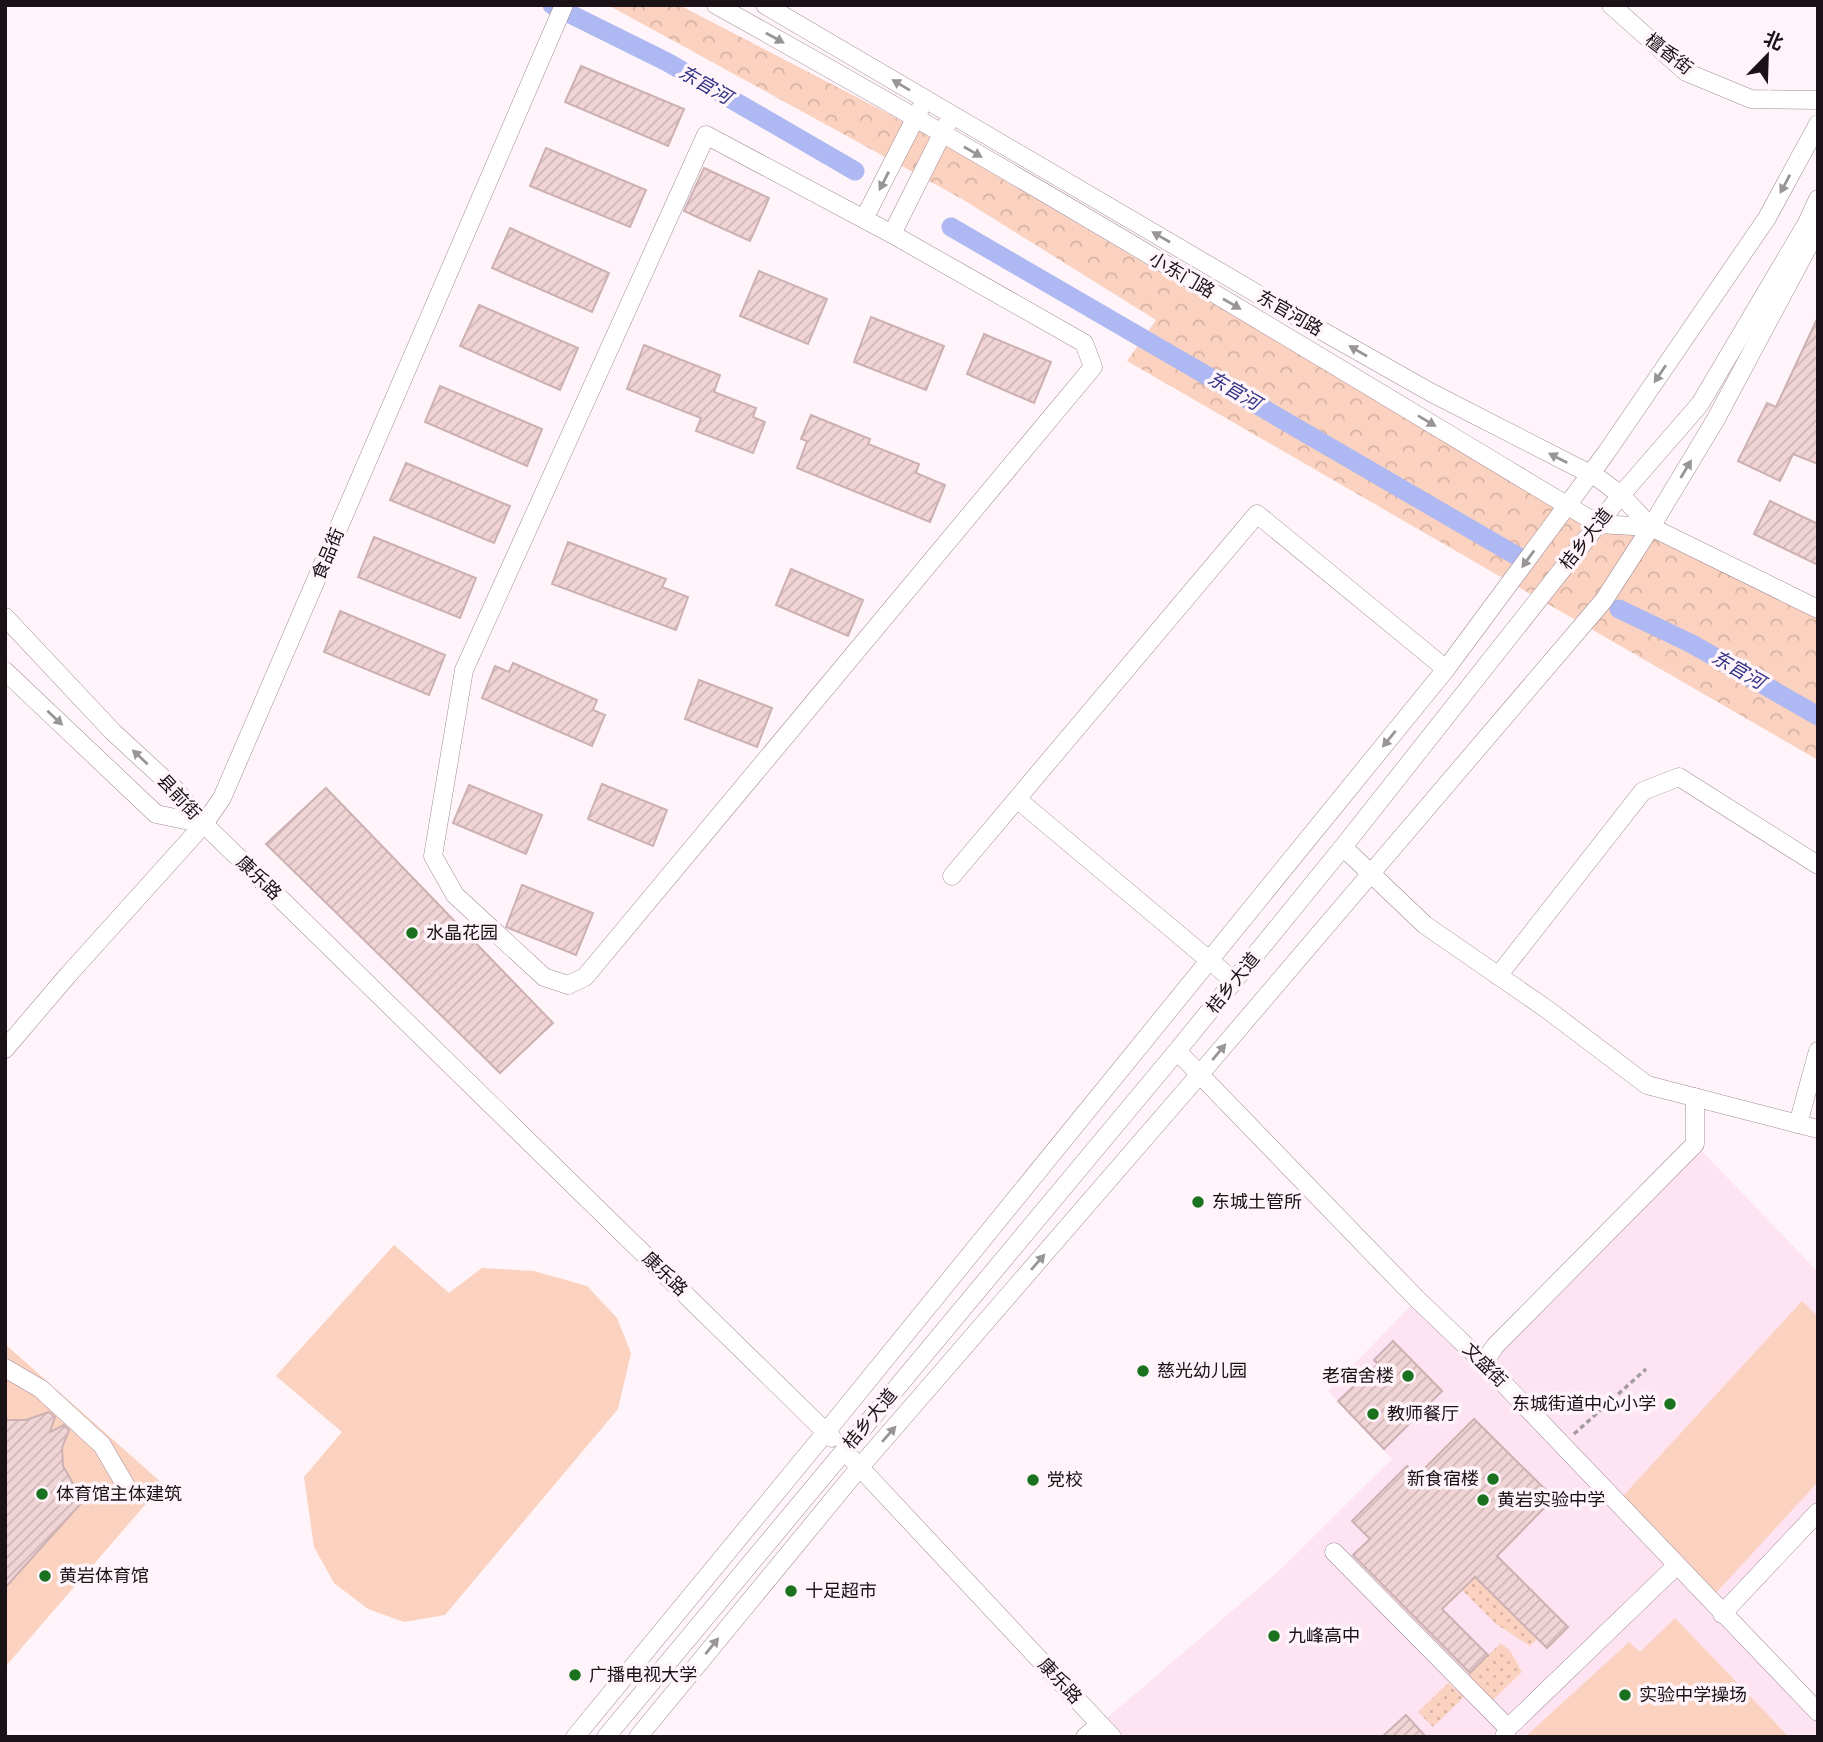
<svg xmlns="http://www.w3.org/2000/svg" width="1823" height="1742" font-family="'Varela Round','Noto Sans SC',sans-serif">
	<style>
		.built { fill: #fee4f3 }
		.grass { fill: url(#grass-dots) }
		.forest { fill: url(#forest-crowns) }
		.garden { fill: #fbd2bf }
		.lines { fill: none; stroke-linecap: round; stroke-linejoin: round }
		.canal { stroke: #aeb8f2; stroke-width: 19 }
		.building { fill: url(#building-hatch); stroke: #cdb1b2; stroke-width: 2 }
		.minor-casing { stroke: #a18b98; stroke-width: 19 }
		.path { stroke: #a59ca1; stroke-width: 3.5; stroke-dasharray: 5 3.5; stroke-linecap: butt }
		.minor { stroke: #fff; stroke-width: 18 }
		.oneway { fill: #989497 }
		.poi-dot { fill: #1a721e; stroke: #fef4f9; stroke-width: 2.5 }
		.labels { text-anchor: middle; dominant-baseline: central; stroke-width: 7; stroke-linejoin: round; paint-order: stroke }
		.street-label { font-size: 18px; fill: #1a1217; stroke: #fef4f9 }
		.poi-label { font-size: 18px; fill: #1a1217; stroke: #fef4f9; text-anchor: start }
		.water-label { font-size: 19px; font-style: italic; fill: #323385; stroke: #fef4f9 }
	</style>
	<defs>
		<pattern id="grass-dots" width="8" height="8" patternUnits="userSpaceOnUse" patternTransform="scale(1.75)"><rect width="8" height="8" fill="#fbd2bf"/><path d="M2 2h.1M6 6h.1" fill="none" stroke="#d7b3a3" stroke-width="1.8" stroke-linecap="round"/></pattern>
		<pattern id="forest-crowns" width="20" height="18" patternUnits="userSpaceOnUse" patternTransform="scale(1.75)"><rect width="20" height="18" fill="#fbd2bf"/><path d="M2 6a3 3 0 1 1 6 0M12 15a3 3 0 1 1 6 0" fill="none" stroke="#d7b3a3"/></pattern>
		<pattern id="building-hatch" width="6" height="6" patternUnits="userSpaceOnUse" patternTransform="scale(1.75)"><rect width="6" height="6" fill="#f1d4d6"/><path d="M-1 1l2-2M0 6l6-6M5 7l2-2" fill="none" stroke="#ceb5b7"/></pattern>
	</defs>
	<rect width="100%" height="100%" fill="#fef4f9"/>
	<!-- built -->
	<polygon class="built" points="1695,1144 1818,1272 1818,1512 1722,1614 1818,1712 1818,1737 1112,1737 1100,1724 1280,1570 1392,1459 1328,1391 1417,1299 1484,1362"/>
	<!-- grass -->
	<g class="grass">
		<polygon points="1475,1577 1537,1639 1530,1646 1496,1624 1462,1590"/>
		<polygon points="1501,1643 1511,1652 1522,1672 1491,1702 1466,1676"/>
		<polygon points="1448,1683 1464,1697 1433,1727 1418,1712"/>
	</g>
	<!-- forest -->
	<polygon class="forest" points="608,5 679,5 889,114 970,160 1545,500 1651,527 1818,609 1818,760 1127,361 1156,320 962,199"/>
	<!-- garden -->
	<g class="garden">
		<polygon points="394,1245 449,1293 482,1268 534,1271 587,1286 617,1318 631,1353 618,1409 445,1615 404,1622 368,1609 334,1583 314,1547 304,1477 342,1432 276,1376"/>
		<polygon points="1802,1301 1818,1317 1818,1482 1715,1594 1622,1497"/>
		<polygon points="5,1344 163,1484 5,1667"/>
		<polygon points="1675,1618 1789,1737 1525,1737 1629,1642 1640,1652"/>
	</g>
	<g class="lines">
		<!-- canal -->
		<g class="canal">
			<polyline points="552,5 667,62 855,171"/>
			<polyline points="951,227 1517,556"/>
			<polyline points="1619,609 1692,644 1818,716"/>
		</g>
	</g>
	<!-- building -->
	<g class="building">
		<polygon points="581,66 684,109 668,146 565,102"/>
		<polygon points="546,148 646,190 630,227 530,186"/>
		<polygon points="704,168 769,198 750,241 684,211"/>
		<polygon points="510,228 609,273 592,312 492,268"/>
		<polygon points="759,271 827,299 808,344 740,316"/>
		<polygon points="479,305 578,348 560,390 460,346"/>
		<polygon points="871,317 944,346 926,390 854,362"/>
		<polygon points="1818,317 1818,464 1793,454 1780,481 1738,461 1767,403 1776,407"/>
		<polygon points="984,334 1051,362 1034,403 967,374"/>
		<polygon points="644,345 720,375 714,392 756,408 753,417 765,422 753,453 696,431 701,418 627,389"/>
		<polygon points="440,386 542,429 527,466 425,422"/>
		<polygon points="811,415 870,439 868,444 919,464 916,473 945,485 930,522 797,468 807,441 801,439"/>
		<polygon points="406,463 510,506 494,543 390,500"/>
		<polygon points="1770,501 1818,524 1818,565 1754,534"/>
		<polygon points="374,537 476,578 460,618 358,577"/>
		<polygon points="568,542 666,579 662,587 688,597 676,630 552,584"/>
		<polygon points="791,569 863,600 848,636 776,605"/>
		<polygon points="340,611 445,655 429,695 324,652"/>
		<polygon points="513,663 597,700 593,710 605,715 592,746 482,698 495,666 509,672"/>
		<polygon points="699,680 772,708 757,747 685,719"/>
		<polygon points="602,784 667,810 653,846 588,819"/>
		<polygon points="469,785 542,815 526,854 453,823"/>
		<polygon points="326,788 553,1023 500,1073 266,844"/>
		<polygon points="522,885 593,913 576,955 506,927"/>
		<polygon points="1393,1341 1442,1391 1384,1449 1338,1401 1378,1364 1374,1360"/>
		<polygon points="49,1412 55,1417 50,1432 64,1425 69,1430 62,1448 63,1466 83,1501 5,1588 5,1420 26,1420"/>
		<polygon points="1474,1419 1554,1498 1497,1556 1568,1627 1547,1648 1475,1577 1442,1609 1488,1655 1470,1673 1353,1555 1370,1539 1352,1521 1407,1466 1417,1476"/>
		<polygon points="1406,1715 1426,1737 1382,1737"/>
	</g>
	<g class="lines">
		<defs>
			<g id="minor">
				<path d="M716,5C1014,170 1305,348 1598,524L1651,527"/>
				<polyline points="765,5 1278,306 1430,392 1598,478 1621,495 1651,527 1818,609"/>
				<polyline points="1611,5 1686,72 1751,99 1818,100"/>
				<polygon points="706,135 892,234 1084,343 1093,367 585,977 568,985 544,977 455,895 433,856 464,670"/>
				<polyline points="864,219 920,109"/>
				<polyline points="892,234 947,124"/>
				<polyline points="5,617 113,732 176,790 204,824 832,1438"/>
				<polyline points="5,671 156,814 204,824"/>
				<polyline points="1017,799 1234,981"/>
				<polyline points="1343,847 1425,925 1548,1010 1647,1085 1818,1129"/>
				<polyline points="952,876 1257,514 1446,669"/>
				<polyline points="1498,976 1643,791 1679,777 1818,865"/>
				<polyline points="5,1049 68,975 204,824 222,798 564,5"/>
				<polyline points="1177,1051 1417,1299 1484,1363 1818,1712"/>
				<polyline points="1798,1124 1818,1051"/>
				<polyline points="1484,1363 1495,1346 1695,1144 1695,1097"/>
				<polyline points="5,1368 41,1389 102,1445 130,1493"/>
				<polyline points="851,1458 1112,1737"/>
				<polyline points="1334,1552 1508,1728"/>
				<polyline points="1722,1614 1818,1512"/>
				<polyline points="575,1737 826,1432 1446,669 1606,453 1767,218 1818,124"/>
				<polyline points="606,1737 1177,1051 1343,847 1621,495 1700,404 1807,223 1818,199"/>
				<polyline points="638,1737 860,1467 1200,1074 1604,600 1651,527 1716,419 1818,228"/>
				<polyline points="1085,1737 1100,1724"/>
				<polyline points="1504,1737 1508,1728 1676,1566"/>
			</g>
		</defs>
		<!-- minor casing -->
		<use href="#minor" class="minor-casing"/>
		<!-- path -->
		<polyline class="path" points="1574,1434 1646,1369"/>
		<!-- minor -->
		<use href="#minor" class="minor"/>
	</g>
	<!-- one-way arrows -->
	<defs><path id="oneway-solid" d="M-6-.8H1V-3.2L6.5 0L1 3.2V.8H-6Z" transform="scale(1.75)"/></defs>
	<g class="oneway">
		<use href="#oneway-solid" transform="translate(775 38) rotate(29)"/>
		<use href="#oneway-solid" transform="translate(901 85) rotate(-149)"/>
		<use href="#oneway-solid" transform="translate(973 152) rotate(30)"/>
		<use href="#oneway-solid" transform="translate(884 181) rotate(117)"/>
		<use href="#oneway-solid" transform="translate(1785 184) rotate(118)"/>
		<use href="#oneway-solid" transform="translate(1161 237) rotate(-150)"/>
		<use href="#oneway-solid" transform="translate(1232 304) rotate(30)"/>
		<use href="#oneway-solid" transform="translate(1358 351) rotate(-150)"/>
		<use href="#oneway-solid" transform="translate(1660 374) rotate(124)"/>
		<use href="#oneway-solid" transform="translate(1427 421) rotate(31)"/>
		<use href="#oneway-solid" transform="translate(1558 458) rotate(-153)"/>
		<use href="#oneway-solid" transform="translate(1686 469) rotate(-59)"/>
		<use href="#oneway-solid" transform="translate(1528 559) rotate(126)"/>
		<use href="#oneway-solid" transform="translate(55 718) rotate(43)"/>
		<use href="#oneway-solid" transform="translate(1389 739) rotate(129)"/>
		<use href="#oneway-solid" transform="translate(140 757) rotate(-137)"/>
		<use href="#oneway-solid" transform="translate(1219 1052) rotate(-50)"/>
		<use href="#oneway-solid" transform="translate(1038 1262) rotate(-49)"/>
		<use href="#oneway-solid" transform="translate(889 1434) rotate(-49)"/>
		<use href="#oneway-solid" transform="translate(712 1646) rotate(-51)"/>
	</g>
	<!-- markers -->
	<g class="poi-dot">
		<circle cx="412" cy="933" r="7"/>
		<circle cx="1198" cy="1202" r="7"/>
		<circle cx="1143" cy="1371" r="7"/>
		<circle cx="1408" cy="1376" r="7"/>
		<circle cx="1670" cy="1404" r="7"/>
		<circle cx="1373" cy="1414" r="7"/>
		<circle cx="1493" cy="1479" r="7"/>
		<circle cx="1033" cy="1480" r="7"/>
		<circle cx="42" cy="1494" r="7"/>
		<circle cx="1483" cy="1500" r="7"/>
		<circle cx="45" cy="1576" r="7"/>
		<circle cx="791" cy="1591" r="7"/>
		<circle cx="1274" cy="1636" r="7"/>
		<circle cx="575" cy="1675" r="7"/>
		<circle cx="1625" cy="1695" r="7"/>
	</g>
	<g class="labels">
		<!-- street labels -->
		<g class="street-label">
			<text transform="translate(1669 54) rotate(38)">檀香街</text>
			<text transform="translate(1182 275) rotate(30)">小东门路</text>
			<text transform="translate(1290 313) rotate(30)">东官河路</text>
			<text transform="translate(1586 539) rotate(-52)">桔乡大道</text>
			<text transform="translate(328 554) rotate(-67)">食品街</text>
			<text transform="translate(179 797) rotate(47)">县前街</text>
			<text transform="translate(259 878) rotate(44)">康乐路</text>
			<text transform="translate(1233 983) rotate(-51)">桔乡大道</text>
			<text transform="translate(665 1274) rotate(44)">康乐路</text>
			<text transform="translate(1485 1365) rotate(45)">文盛街</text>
			<text transform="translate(870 1419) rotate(-50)">桔乡大道</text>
			<text transform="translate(1060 1681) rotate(47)">康乐路</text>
		</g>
		<!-- poi labels -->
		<g class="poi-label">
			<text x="426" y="933">水晶花园</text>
			<text x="1212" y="1202">东城土管所</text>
			<text x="1157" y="1371">慈光幼儿园</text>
			<text x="1394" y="1376" text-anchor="end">老宿舍楼</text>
			<text x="1656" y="1404" text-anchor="end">东城街道中心小学</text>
			<text x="1387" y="1414">教师餐厅</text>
			<text x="1479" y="1479" text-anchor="end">新食宿楼</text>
			<text x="1047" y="1480">党校</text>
			<text x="56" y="1494">体育馆主体建筑</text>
			<text x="1497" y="1500">黄岩实验中学</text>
			<text x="59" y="1576">黄岩体育馆</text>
			<text x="805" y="1591">十足超市</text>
			<text x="1288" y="1636">九峰高中</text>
			<text x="589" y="1675">广播电视大学</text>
			<text x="1639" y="1695">实验中学操场</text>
		</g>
		<!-- water labels -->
		<g class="water-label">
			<text transform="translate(705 85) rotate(30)">东官河</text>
			<text transform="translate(1234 391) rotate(30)">东官河</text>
			<text transform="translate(1738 670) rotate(30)">东官河</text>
		</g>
	</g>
	<!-- border -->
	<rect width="1823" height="1742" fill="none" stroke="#1a1217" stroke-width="14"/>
	<!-- north arrow -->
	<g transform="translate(1767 56) rotate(23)" stroke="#fef4f9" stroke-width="5" paint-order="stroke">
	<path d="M0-5L12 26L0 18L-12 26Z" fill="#1a1217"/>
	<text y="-10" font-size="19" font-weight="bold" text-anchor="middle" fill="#1a1217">北</text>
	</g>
</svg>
